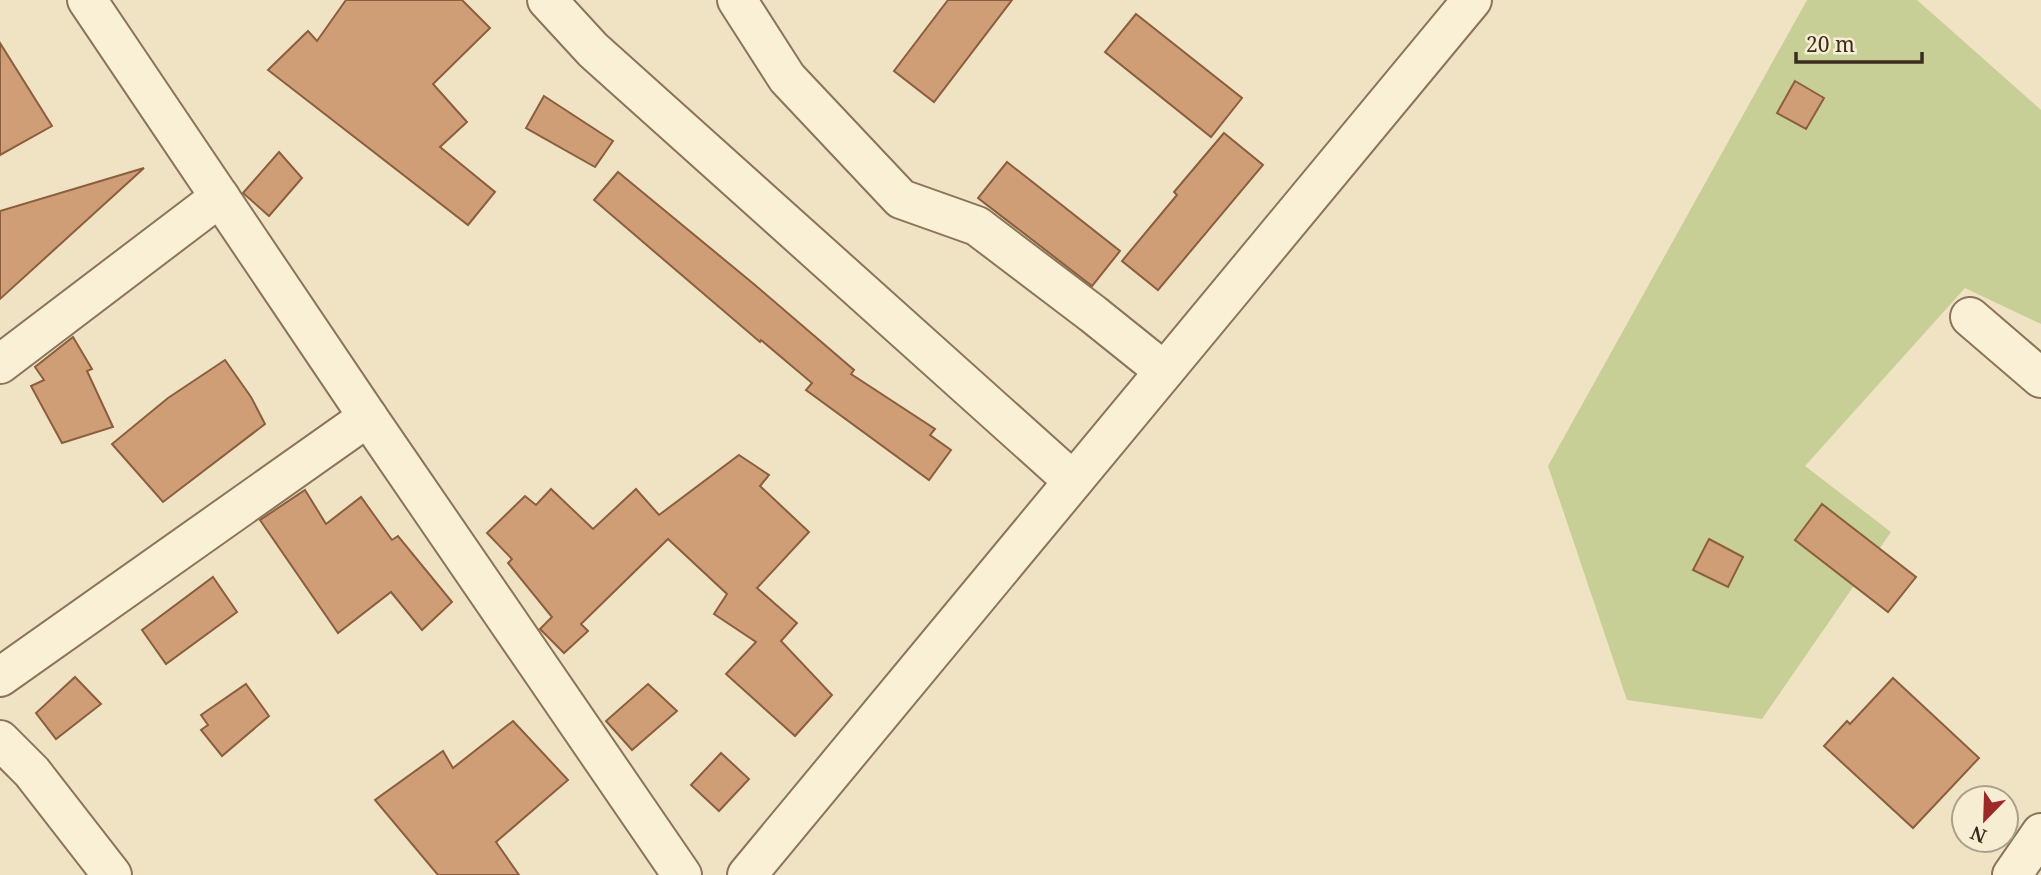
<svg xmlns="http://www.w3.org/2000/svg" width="2041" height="875" font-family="'Noto Serif',serif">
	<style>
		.green { fill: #c7ce96 }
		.building { fill: #cf9e77; stroke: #8b5e3e; stroke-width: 2 }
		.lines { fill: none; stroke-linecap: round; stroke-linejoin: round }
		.minor-casing { stroke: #8b7459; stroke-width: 42 }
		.minor { stroke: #faf0d6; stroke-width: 38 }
	</style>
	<rect width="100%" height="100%" fill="#f0e3c3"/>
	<!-- green -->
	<polygon class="green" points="1807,0 1917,0 2041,110 2041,324 1965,288 1805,466 1891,532 1762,719 1627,700 1548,466"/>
	<!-- building -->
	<g class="building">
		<polygon points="346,0 462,0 490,28 433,84 467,122 440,147 495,192 468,225 268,70 308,31 317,41"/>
		<polygon points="948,0 1012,0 934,102 894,71"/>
		<polygon points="1136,14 1242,98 1211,137 1105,52"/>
		<polygon points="0,43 52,126 0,155"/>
		<polygon points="1795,81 1824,98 1806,129 1777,113"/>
		<polygon points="544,96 613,141 595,167 526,128"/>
		<polygon points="1224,133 1263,165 1158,290 1122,261 1177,195 1174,192"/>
		<polygon points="279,152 302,178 269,216 243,193"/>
		<polygon points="1007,162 1120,251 1092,286 978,198"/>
		<polygon points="144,168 0,299 0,211"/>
		<polygon points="618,172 755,285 854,370 851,374 935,429 930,435 951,450 929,480 806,390 812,383 761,340 760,342 594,200"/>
		<polygon points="73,337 92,369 87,371 113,427 62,443 31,386 44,380 35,367"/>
		<polygon points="225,360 251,397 265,424 163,502 112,444 168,398"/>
		<polygon points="739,455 769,475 760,486 809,532 757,588 797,623 781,641 832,695 795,736 726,674 756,642 714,614 727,594 668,539 581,624 588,631 564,653 540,629 552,617 508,563 512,559 487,533 525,496 536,505 551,489 593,529 636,489 659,515"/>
		<polygon points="305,490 326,524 361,497 392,540 398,536 452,602 422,630 391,592 338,633 260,520"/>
		<polygon points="1822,504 1916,577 1888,612 1795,540"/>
		<polygon points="1709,539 1743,557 1728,587 1693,570"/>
		<polygon points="213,577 237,612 166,664 142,630"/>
		<polygon points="75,677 101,704 56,739 36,713"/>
		<polygon points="1893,678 1979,758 1913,828 1824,746 1847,721 1850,724"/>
		<polygon points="246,684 269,716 222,756 201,730 208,725 201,715"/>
		<polygon points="648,684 677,711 632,750 606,721"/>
		<polygon points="513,721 568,780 496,842 519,875 438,875 375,800 443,751 453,768"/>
		<polygon points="721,753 749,779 719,811 691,785"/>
	</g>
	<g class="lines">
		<defs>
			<g id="minor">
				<polyline points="87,0 368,417 682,875"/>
				<polyline points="547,0 593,50 1073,481"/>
				<polyline points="737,0 787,78 901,199 977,226 1093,314 1164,371"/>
				<polyline points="1970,317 2041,378"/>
				<polyline points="0,364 220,197"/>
				<polyline points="0,677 368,417"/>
				<polyline points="0,740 32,772 112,875"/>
				<polyline points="747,875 1472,0"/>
				<polyline points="2012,875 2041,833"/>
			</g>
		</defs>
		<!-- minor casing -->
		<use href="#minor" class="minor-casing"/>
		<!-- minor -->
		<use href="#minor" class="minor"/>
	</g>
	<!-- north arrow -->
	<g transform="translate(1985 819) rotate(203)"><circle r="33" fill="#f7edd3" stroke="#aba08b" stroke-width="2"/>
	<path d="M0-5L12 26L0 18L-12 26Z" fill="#9c2827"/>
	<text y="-10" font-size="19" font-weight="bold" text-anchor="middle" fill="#3a2c1e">N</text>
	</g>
	<!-- scale -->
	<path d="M1796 52v10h126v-10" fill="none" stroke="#3a2c1e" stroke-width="3.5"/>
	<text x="1806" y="52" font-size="21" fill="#3a2c1e" stroke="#f7edd3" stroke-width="5" paint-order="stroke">20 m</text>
</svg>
